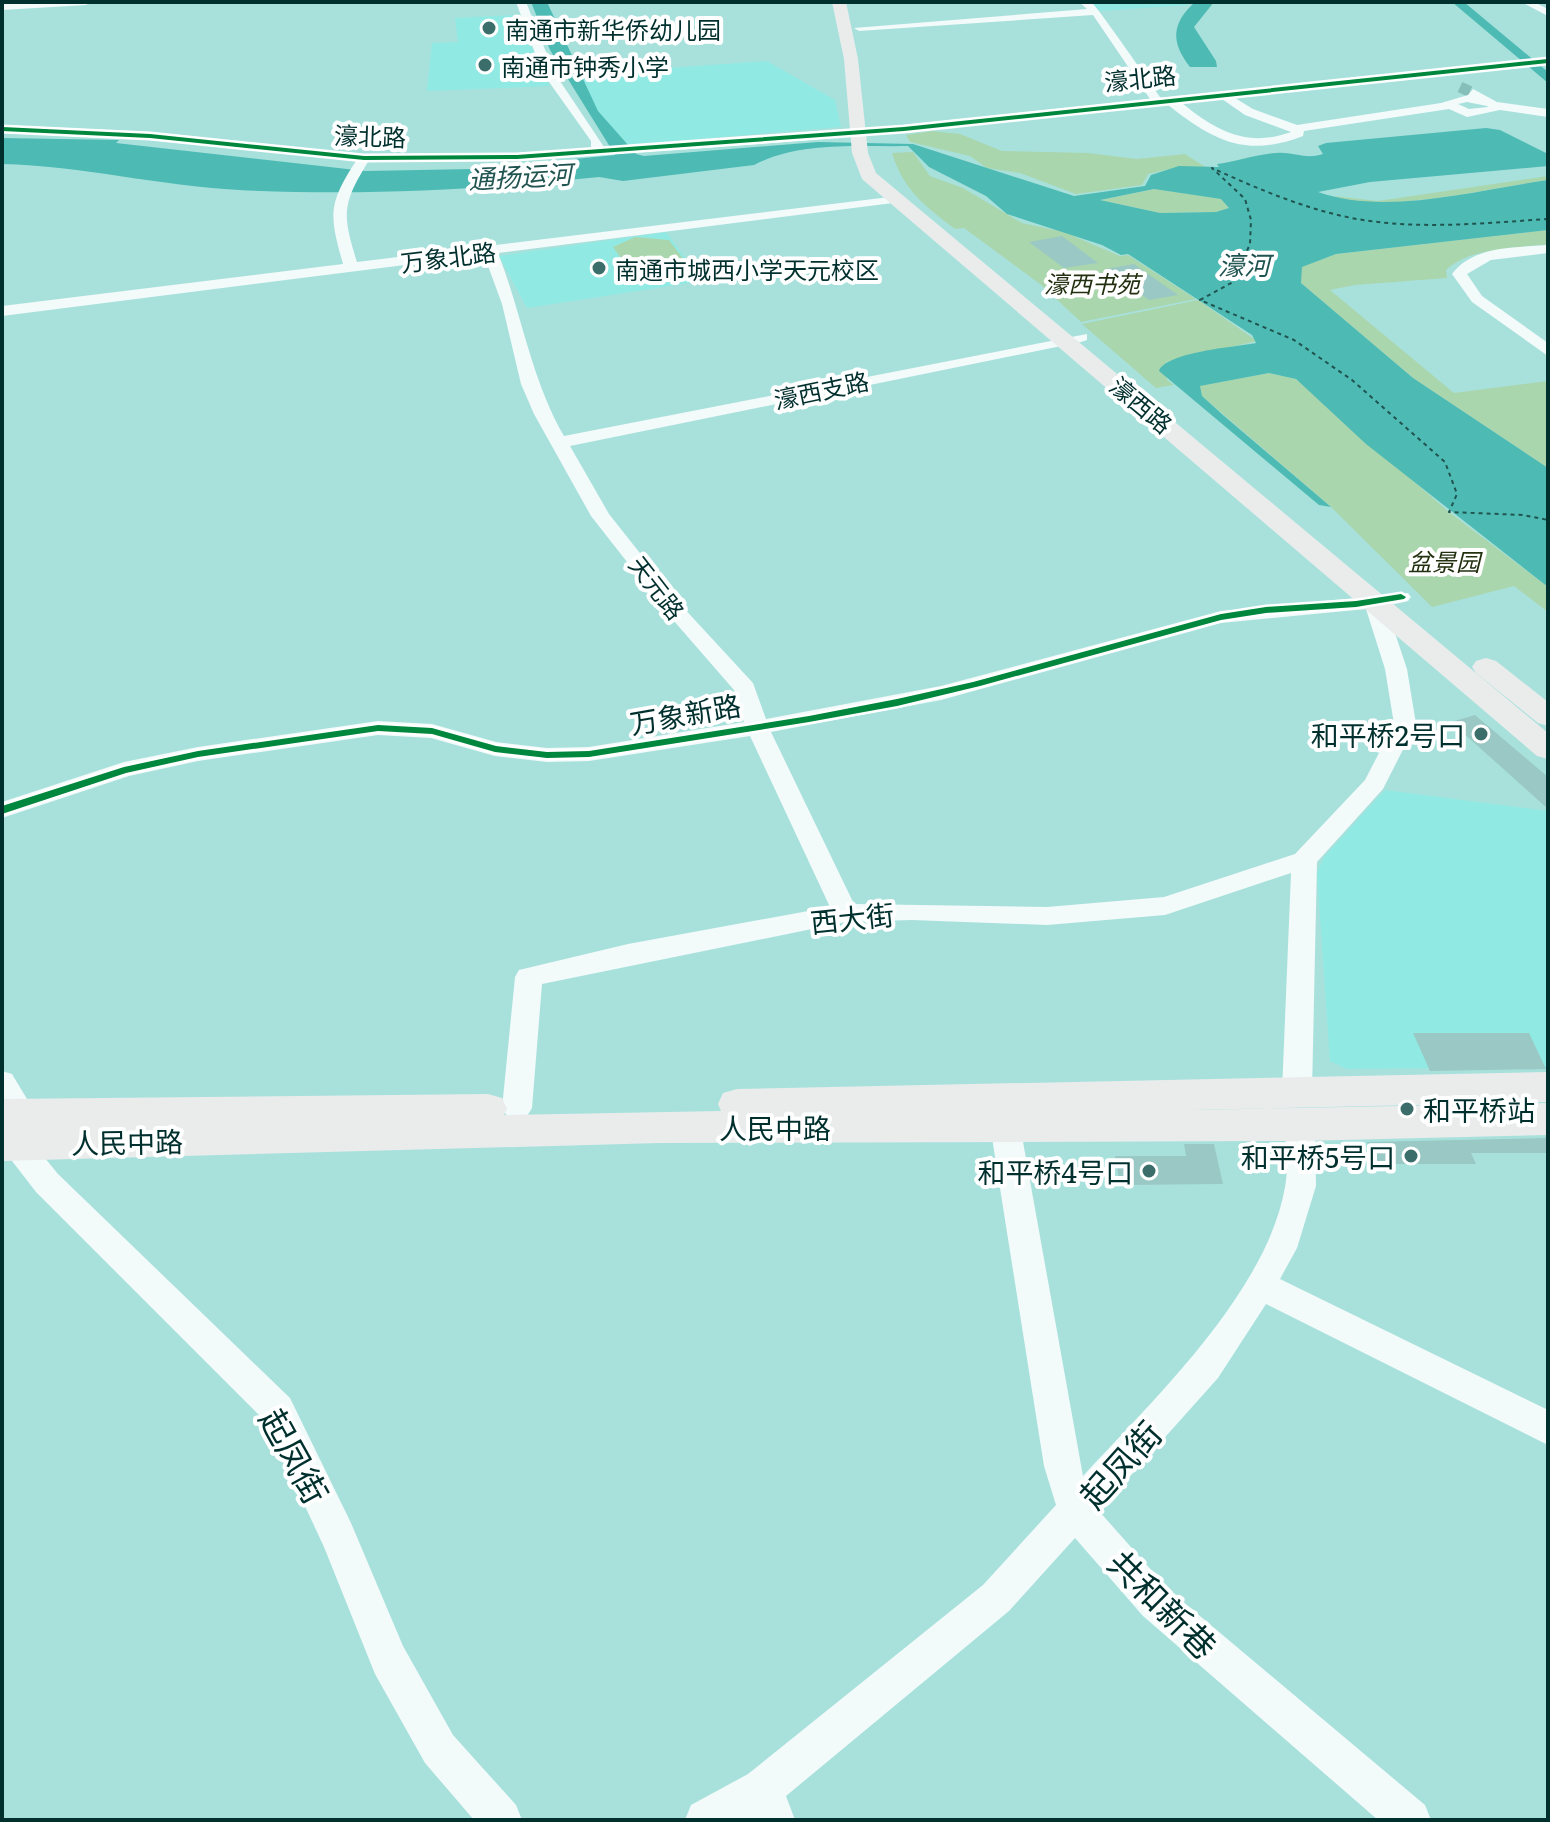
<svg xmlns="http://www.w3.org/2000/svg" width="1550" height="1822" font-family="Literata,'Noto Sans SC',serif">
	<style>
		.built { fill: #90eae3 }
		.green { fill: #aad6ae }
		.water { fill: #4ebab4; fill-rule: evenodd }
		.lines { fill: none; stroke-linecap: round; stroke-linejoin: round }
		.ferry { stroke: #205450; stroke-width: 2; stroke-dasharray: 4 4; stroke-linecap: butt }
		.building { fill: #9ac8c4 }
		.minor-tunnel { stroke: #86beb9; stroke-width: 11; stroke-dasharray: 11 6; stroke-linecap: butt }
		.minor { fill: #f2fafa; fill-rule: evenodd }
		.major { fill: #eaecec; fill-rule: evenodd }
		.cycleway-casing { stroke: #fff; stroke-width: 5 }
		.cycleway { fill: #00873e; fill-rule: evenodd }
		.poi-dot { fill: #3b6e6b; stroke: #fff; stroke-width: 3 }
		.labels { text-anchor: middle; dominant-baseline: central; stroke-width: 8; stroke-linejoin: round; paint-order: stroke }
		.far-poi-label { font-size: 24px; fill: #00302e; stroke: #fff; text-anchor: start }
		.far-street-label { font-size: 24px; fill: #00302e; stroke: #fff }
		.far-park-label { font-size: 24px; font-style: italic; fill: #223010; stroke: #fff }
		.far-water-label { font-size: 26px; font-style: italic; fill: #205450; stroke: #fff }
		.street-label { font-size: 28px; fill: #00302e; stroke: #fff }
		.poi-label { font-size: 28px; fill: #00302e; stroke: #fff; text-anchor: end }
		.near-street-label { font-size: 34px; fill: #00302e; stroke: #fff }
	</style>
	<rect width="100%" height="100%" fill="#a8e1dc"/>
	<!-- built -->
	<g class="built">
		<polygon points="1090,2 1190,2 1188,5 1100,11"/>
		<polygon points="517,15 550,86 427,91 432,43 458,42 455,18"/>
		<polygon points="767,61 835,100 841,127 625,145 569,75"/>
		<polygon points="666,232 702,281 527,308 499,256"/>
		<polygon points="1385,790 1548,811 1548,1067 1347,1069 1330,1061 1317,873 1324,857"/>
	</g>
	<!-- green -->
	<g class="green">
		<polygon points="932,131 960,134 1002,151 1088,153 1137,159 1185,154 1207,168 1179,167 1148,174 1142,185 1076,194 1020,173 987,168 970,156 910,142 906,135"/>
		<path d="M913,152L930,176L963,188L1022,223L1064,232L1120,256L1128,255L1196,299L1081,322L1040,284L964,228L955,229C926,207 903,190 892,153Z"/>
		<path d="M1548,176V180C1496,187 1379,215 1333,196L1378,201Z"/>
		<polygon points="1155,189 1222,199 1229,208 1216,212 1160,213 1100,200"/>
		<path d="M1548,230V244C1515,248 1471,247 1446,270L1447,278L1355,285L1330,290L1454,393L1548,381V468L1413,378L1301,283V267L1336,254Z"/>
		<path d="M635,237L669,240L690,268C674,282 654,281 634,276L613,247Z"/>
		<polygon points="1198,300 1257,341 1166,362 1167,380 1174,385 1156,388 1082,324"/>
		<polygon points="1269,373 1296,379 1449,512 1548,587 1548,612 1514,586 1432,607 1331,507 1202,396 1199,386"/>
	</g>
	<!-- water -->
	<g class="water">
		<path d="M531,2H547L598,111L636,154L644,156L818,142L913,144L1074,196L1145,186L1151,175L1179,166L1219,167L1217,164C1235,162 1268,151 1284,153C1299,154 1307,159 1323,154L1318,146L1326,143L1486,128L1500,130L1548,154V166L1370,182L1318,192C1386,216 1476,190 1548,180V230L1336,254L1302,267L1301,283L1413,378L1548,468V587L1366,444L1296,379L1269,373L1200,386L1202,396L1223,415L1331,507L1319,505L1159,371C1166,352 1235,347 1256,343L1252,335L1128,254L1121,255L1102,245L1007,214L986,196L929,167L908,146C858,147 800,141 754,165L623,181L599,177C476,190 364,196 239,190C160,186 82,166 2,164V138L119,140L116,143L365,171L473,169L615,155L550,50ZM1154,189L1221,199L1229,208L1216,212L1160,213L1100,200Z"/>
		<path d="M1195,2H1214L1194,27L1216,61L1217,67H1190C1170,41 1172,23 1195,2Z"/>
		<polygon points="1452,2 1464,2 1548,72 1548,83"/>
	</g>
	<g class="lines">
		<!-- ferry -->
		<path class="ferry" d="M1548,219C1485,223 1420,230 1357,219C1307,210 1258,189 1212,168L1245,199L1251,220L1250,244L1233,282L1200,300L1294,340L1352,380L1445,462L1457,494L1449,512L1523,515L1548,520"/>
	</g>
	<!-- building -->
	<g class="building">
		<polygon points="1062,236 1098,263 1064,268 1029,242"/>
		<polygon points="1134,264 1178,295 1149,300 1106,269"/>
		<polygon points="1475,715 1548,777 1548,809 1451,722"/>
		<polygon points="1413,1033 1529,1033 1546,1069 1430,1071"/>
		<polygon points="1548,1138 1548,1153 1471,1153 1476,1164 1375,1164 1367,1142"/>
		<polygon points="1184,1144 1214,1144 1223,1184 1120,1185 1115,1156 1186,1156"/>
	</g>
	<g class="lines">
		<!-- minor-tunnel -->
		<polyline class="minor-tunnel" points="1460,87 1473,93"/>
		<!-- minor -->
		<g class="minor">
			<polygon points="91,2 86,5 2,10 2,4"/>
			<path d="M516,2H526L554,72L604,147L904,125L1150,99L1093,15L859,31L854,28L1087,9L1079,2C1083,2 1088,2 1092,3C1097,6 1152,86 1161,98L1548,58V64L1235,98L1253,109L1297,125L1441,103L1468,95L1473,89L1497,102L1548,109V117L1500,110L1467,117L1449,109L1304,131L1303,136C1246,158 1214,141 1168,105C902,133 636,160 368,162C342,204 342,215 357,262L898,196L900,199L893,203L498,253C522,314 531,379 564,436L1087,334V340L1081,342L570,446L609,514L681,605L753,683L766,719L941,686L1221,611L1408,593L1411,597L1408,601L1386,606L1407,669L1416,724L1383,789L1317,862L1312,1092L1307,1100L1297,1104L1287,1100L1282,1092L1291,873L1165,915L1047,925L912,920L846,922L542,984L532,1108L527,1116L517,1120L507,1116L502,1108L515,977L519,970L628,944L830,907L750,736L589,761L547,762L495,756L431,738L378,735L198,761L129,776L2,818V802L124,762L198,747L378,721L432,724L496,742L547,748L589,747L744,722L734,690L667,613L591,516L534,414L521,384L502,304L484,255L2,316V306L343,264C329,215 328,204 356,161L150,140L2,133V125L150,132L364,154L517,153L591,148V141L542,72ZM1222,99L1245,115L1291,132C1248,148 1216,131 1182,103ZM1467,102L1487,106L1488,107L1469,109L1458,104ZM1366,609L1385,669L1394,724L1365,780L1295,854L1164,897L1047,907L854,904L771,732L941,700L1221,623Z"/>
			<polygon points="1521,2 1534,2 1548,9 1548,16"/>
			<path d="M1548,245V253L1491,260L1467,274L1482,296L1548,343V356L1472,302L1452,274C1474,245 1515,248 1548,245Z"/>
			<polygon points="2,1071 12,1074 36,1114 31,1122 21,1126 11,1122 2,1108"/>
			<path d="M1005,1113L1016,1117L1020,1125L1083,1476C1153,1400 1267,1292 1285,1187C1289,1167 1285,1145 1285,1125L1289,1117L1300,1113L1311,1117L1315,1125L1316,1186L1297,1248L1280,1279L1548,1410V1445L1266,1304L1218,1378L1099,1511L1169,1590L1425,1805L1431,1820H1378L1143,1616L1075,1538L1009,1611L786,1796L795,1820H685L691,1805L748,1774L983,1585L1056,1505L1044,1466L990,1125L994,1117Z"/>
			<polygon points="15,1132 26,1135 58,1174 290,1398 351,1523 403,1646 453,1735 516,1805 522,1820 474,1820 425,1763 375,1674 324,1547 266,1422 36,1192 2,1148 4,1135"/>
		</g>
		<!-- major -->
		<g class="major">
			<polygon points="832,2 846,2 858,59 868,153 876,173 1548,733 1548,759 1537,756 862,179 852,153 844,59"/>
			<polygon points="1486,658 1496,661 1548,702 1548,726 1538,723 1476,673 1472,667 1476,661"/>
			<polygon points="1548,1072 1548,1102 1190,1110 1548,1103 1548,1135 1300,1141 660,1143 2,1161 2,1099 488,1094 502,1098 507,1109 504,1115 721,1111 718,1104 723,1093 737,1089"/>
		</g>
		<defs>
			<g id="cycleway">
				<polygon points="1548,59 1548,63 904,131 517,159 364,160 150,138 2,131 2,127 150,134 364,156 517,155 904,127"/>
				<polygon points="1401,594 1406,597 1404,599 1356,607 1266,613 1221,620 980,686 897,706 809,722 589,757 547,758 495,752 432,734 378,731 198,757 126,773 2,814 2,806 124,767 198,751 378,725 432,728 496,746 547,752 589,751 809,716 897,699 973,682 1221,614 1266,607 1356,601"/>
			</g>
		</defs>
		<!-- cycleway casing -->
		<use href="#cycleway" class="cycleway-casing"/>
		<!-- cycleway -->
		<use href="#cycleway" class="cycleway"/>
	</g>
	<!-- markers -->
	<g class="poi-dot">
		<circle cx="489" cy="28" r="8"/>
		<circle cx="485" cy="65" r="8"/>
		<circle cx="599" cy="268" r="8"/>
		<circle cx="1481" cy="734" r="8"/>
		<circle cx="1407" cy="1109" r="8"/>
		<circle cx="1411" cy="1156" r="8"/>
		<circle cx="1149" cy="1171" r="8"/>
	</g>
	<g class="labels">
		<!-- far-poi labels -->
		<g class="far-poi-label">
			<text x="505" y="28">南通市新华侨幼儿园</text>
			<text x="501" y="65">南通市钟秀小学</text>
			<text x="615" y="268">南通市城西小学天元校区</text>
		</g>
		<!-- far-street labels -->
		<g class="far-street-label">
			<text transform="translate(1140 77) rotate(-6)">濠北路</text>
			<text transform="translate(370 135) rotate(2)">濠北路</text>
			<text transform="translate(448 256) rotate(-7)">万象北路</text>
			<text transform="translate(821 389) rotate(-12)">濠西支路</text>
			<text transform="translate(1142 404) rotate(40)">濠西路</text>
			<text transform="translate(658 587) rotate(52)">天元路</text>
		</g>
		<!-- far-park labels -->
		<g class="far-park-label">
			<text x="1092" y="282">濠西书苑</text>
			<text x="1444" y="560">盆景园</text>
		</g>
		<!-- far-water labels -->
		<g class="far-water-label">
			<text transform="translate(520 175) rotate(-3)">通扬运河</text>
			<text x="1244" y="263">濠河</text>
		</g>
		<!-- street labels -->
		<g class="street-label">
			<text transform="translate(685 713) rotate(-10)">万象新路</text>
			<text transform="translate(852 917) rotate(-6)">西大街</text>
			<text x="775" y="1127">人民中路</text>
			<text transform="translate(127 1141) rotate(-1)">人民中路</text>
		</g>
		<!-- poi labels -->
		<g class="poi-label">
			<text x="1465" y="734">和平桥2号口</text>
			<text x="1423" y="1109" text-anchor="start">和平桥站</text>
			<text x="1395" y="1156">和平桥5号口</text>
			<text x="1133" y="1171">和平桥4号口</text>
		</g>
		<!-- near-street labels -->
		<g class="near-street-label">
			<text transform="translate(296 1455) rotate(61)">起凤街</text>
			<text transform="translate(1119 1463) rotate(-48)">起凤街</text>
			<text transform="translate(1164 1603) rotate(45)">共和新巷</text>
		</g>
	</g>
	<!-- border -->
	<rect width="1550" height="1822" fill="none" stroke="#00302e" stroke-width="8"/>
</svg>
